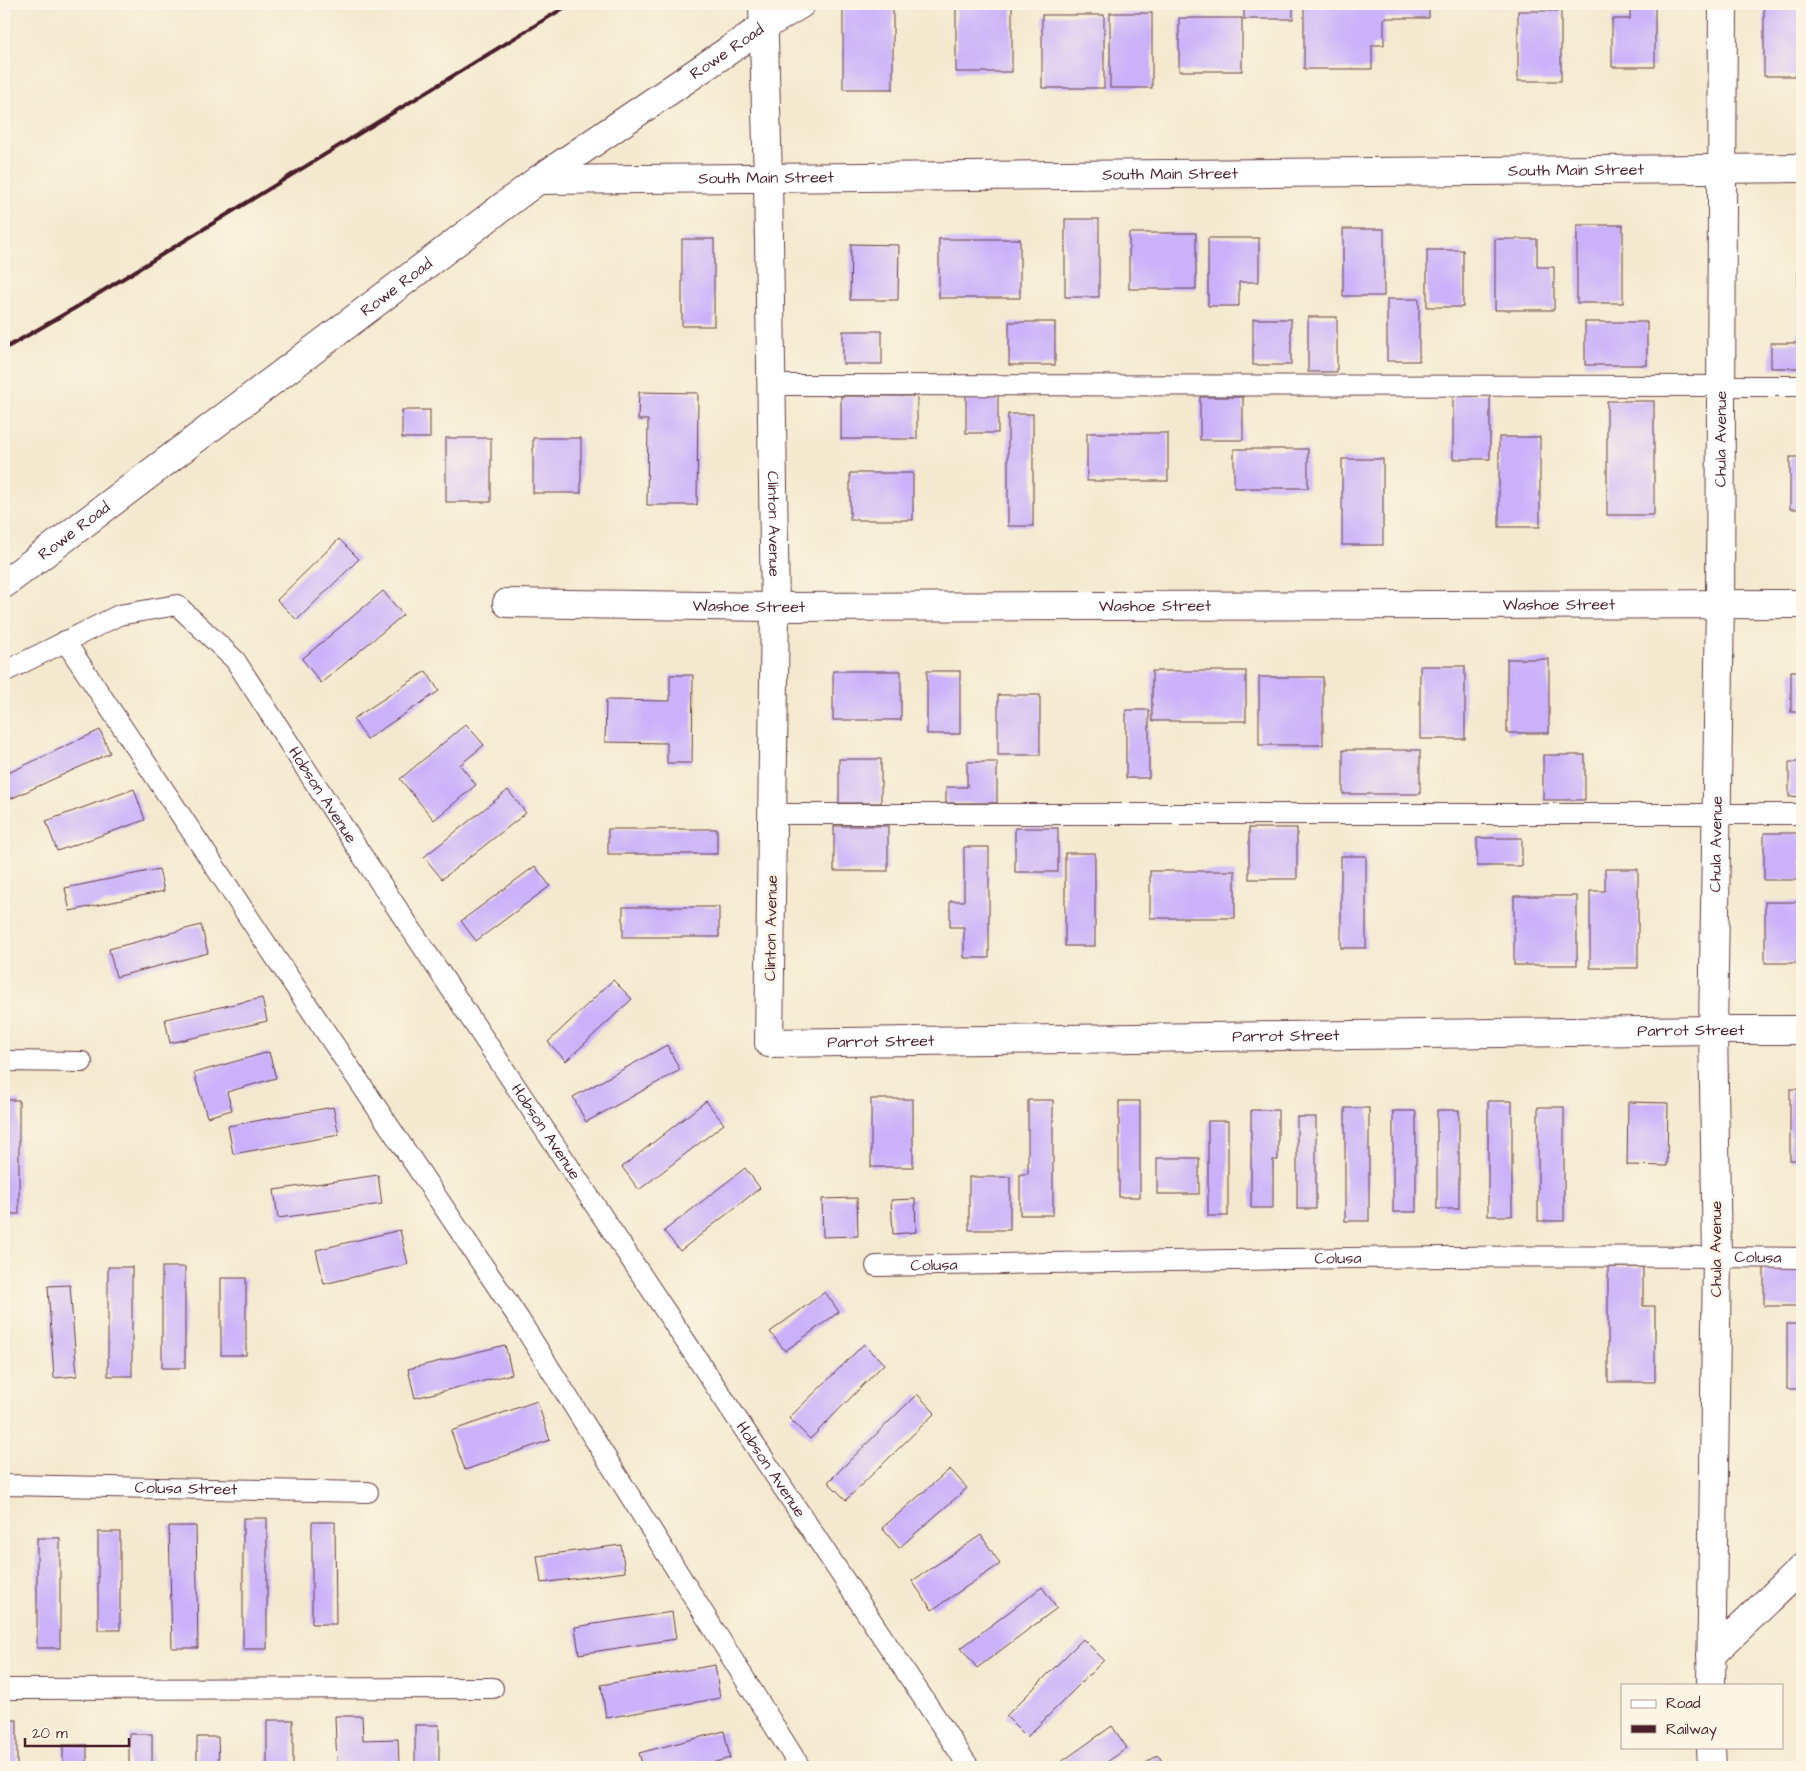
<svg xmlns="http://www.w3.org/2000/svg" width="1806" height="1771" font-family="'Architects Daughter',sans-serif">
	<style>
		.building { fill: #cab1fa }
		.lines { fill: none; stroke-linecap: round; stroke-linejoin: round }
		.service-casing { stroke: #643d44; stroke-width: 22 }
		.minor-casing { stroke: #643d44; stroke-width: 30 }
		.secondary-casing { stroke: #643d44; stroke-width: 30 }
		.service { stroke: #fff; stroke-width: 20 }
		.minor { stroke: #fff; stroke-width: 28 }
		.secondary { stroke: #fff; stroke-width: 28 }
		.rail { stroke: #4a1f2b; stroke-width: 4 }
		.labels { text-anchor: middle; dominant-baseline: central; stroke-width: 5; stroke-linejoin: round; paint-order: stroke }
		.street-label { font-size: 16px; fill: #4a1f2b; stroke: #fcf5e5 }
	</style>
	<rect width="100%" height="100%" fill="#fcf5e5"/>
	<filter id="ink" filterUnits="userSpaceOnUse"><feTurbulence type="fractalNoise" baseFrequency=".02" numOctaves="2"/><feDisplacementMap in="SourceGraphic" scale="10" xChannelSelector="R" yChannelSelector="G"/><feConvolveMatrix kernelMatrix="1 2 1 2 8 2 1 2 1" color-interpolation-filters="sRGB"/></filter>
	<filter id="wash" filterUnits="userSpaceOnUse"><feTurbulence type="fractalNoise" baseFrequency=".0096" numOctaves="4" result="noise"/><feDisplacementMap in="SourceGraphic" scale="20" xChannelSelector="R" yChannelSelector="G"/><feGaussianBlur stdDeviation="1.12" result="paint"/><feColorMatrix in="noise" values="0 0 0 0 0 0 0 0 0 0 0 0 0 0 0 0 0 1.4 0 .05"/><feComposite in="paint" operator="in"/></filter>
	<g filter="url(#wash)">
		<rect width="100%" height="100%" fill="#f4e9cf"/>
		<g id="blocks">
			<!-- building -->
			<g class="building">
				<rect x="843" y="4" width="50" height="85"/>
				<rect x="956" y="4" width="56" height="68"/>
				<rect x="1244" y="4" width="49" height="15"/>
				<polygon points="1381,4 1429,4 1429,18 1384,18 1384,45 1372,45 1372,69 1304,69 1304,6"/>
				<polygon points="1630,4 1655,4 1655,67 1612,67 1612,19 1630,19"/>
				<rect x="1764" y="4" width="38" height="72"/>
				<rect x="1518" y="11" width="43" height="70"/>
				<rect x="1110" y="13" width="42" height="75"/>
				<rect x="1042" y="15" width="62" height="73"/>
				<rect x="1179" y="18" width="63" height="53"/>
				<rect x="1065" y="219" width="34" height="78"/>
				<rect x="1577" y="225" width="46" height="78"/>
				<polygon points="1798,228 1802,228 1802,368 1771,368 1771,343 1798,343"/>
				<rect x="1343" y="229" width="41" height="67"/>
				<rect x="1129" y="233" width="67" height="56"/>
				<polygon points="1208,238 1259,238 1259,282 1239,282 1239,306 1208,306"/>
				<rect x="682" y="239" width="32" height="87"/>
				<rect x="939" y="239" width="81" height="59"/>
				<polygon points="1495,239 1537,239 1537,267 1554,267 1554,310 1495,310"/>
				<polygon points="851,244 899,245 898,300 850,300"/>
				<rect x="1427" y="250" width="36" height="57"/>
				<rect x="1387" y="299" width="32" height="62"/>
				<rect x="1308" y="317" width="29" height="55"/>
				<rect x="1253" y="319" width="38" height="46"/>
				<rect x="1009" y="322" width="46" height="43"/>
				<rect x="1585" y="322" width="62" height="43"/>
				<rect x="843" y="331" width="39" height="33"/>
				<polygon points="639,392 698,393 697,505 647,505 648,420 638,420"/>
				<rect x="1453" y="394" width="37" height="65"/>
				<rect x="966" y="395" width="32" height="38"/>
				<rect x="841" y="396" width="76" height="43"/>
				<rect x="1200" y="397" width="43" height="43"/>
				<rect x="1607" y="401" width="47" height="114"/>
				<rect x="402" y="410" width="28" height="28"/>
				<rect x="1008" y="414" width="25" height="112"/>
				<rect x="1087" y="433" width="81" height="48"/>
				<rect x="1499" y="437" width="41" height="90"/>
				<rect x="446" y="438" width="45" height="64"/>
				<rect x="533" y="438" width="48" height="55"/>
				<rect x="1234" y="449" width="74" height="39"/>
				<rect x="1790" y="457" width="12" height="52"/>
				<rect x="1342" y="459" width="41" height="86"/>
				<rect x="850" y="473" width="63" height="47"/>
				<polygon points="339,539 359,559 297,620 277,600"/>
				<polygon points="383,591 403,615 321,683 302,659"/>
				<rect x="1507" y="659" width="42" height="74"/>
				<rect x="1420" y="666" width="45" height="73"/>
				<polygon points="426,671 439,691 367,739 353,719"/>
				<rect x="833" y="671" width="68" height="49"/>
				<rect x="927" y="671" width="33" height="63"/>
				<rect x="1152" y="671" width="94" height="50"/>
				<rect x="1791" y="671" width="11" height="41"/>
				<polygon points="670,675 693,675 692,763 667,763 667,743 605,742 606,700 670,701"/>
				<rect x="1259" y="677" width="64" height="68"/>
				<rect x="998" y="695" width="42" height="60"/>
				<rect x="1126" y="710" width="23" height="68"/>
				<polygon points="466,724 484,745 460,765 476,785 434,820 400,779"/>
				<polygon points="100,730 110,753 6,801 4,795 4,775"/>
				<rect x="1343" y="750" width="77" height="44"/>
				<rect x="1543" y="755" width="42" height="45"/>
				<rect x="839" y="759" width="42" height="44"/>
				<polygon points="967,762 997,762 997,803 946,803 946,787 967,787"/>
				<polygon points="1789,762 1802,762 1802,796 1789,797"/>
				<polygon points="134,789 145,820 57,851 46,821"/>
				<polygon points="508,790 526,813 442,879 424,857"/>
				<rect x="834" y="826" width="54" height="45"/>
				<rect x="1015" y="828" width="43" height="44"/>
				<rect x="1249" y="828" width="48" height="51"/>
				<rect x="608" y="829" width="109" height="25"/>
				<rect x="1764" y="833" width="38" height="47"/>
				<rect x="1477" y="838" width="45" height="28"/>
				<polygon points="964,847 989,847 989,958 964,958 964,927 950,927 950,901 964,901"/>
				<rect x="1065" y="853" width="30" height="93"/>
				<rect x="1341" y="856" width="25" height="92"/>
				<polygon points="535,866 550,886 476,941 461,921"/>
				<polygon points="159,869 164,891 70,911 65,888"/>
				<polygon points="1605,869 1638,869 1638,968 1590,968 1590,891 1605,891"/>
				<rect x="1150" y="871" width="85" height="47"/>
				<rect x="1514" y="896" width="63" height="69"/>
				<rect x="1765" y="902" width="37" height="61"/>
				<rect x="623" y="907" width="96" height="30"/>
				<polygon points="201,925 208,953 116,977 109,949"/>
				<polygon points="613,980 632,999 566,1061 548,1042"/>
				<polygon points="262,998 267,1021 170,1043 165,1019"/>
				<polygon points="667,1045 680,1070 586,1122 573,1097"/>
				<polygon points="269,1052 276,1078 227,1092 232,1110 207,1117 194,1073"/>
				<rect x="1790" y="1089" width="12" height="71"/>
				<rect x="871" y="1099" width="42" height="68"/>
				<rect x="4" y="1100" width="15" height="114"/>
				<polygon points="1028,1100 1053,1100 1053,1215 1020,1215 1020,1174 1028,1174"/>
				<polygon points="706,1101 724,1124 639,1190 622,1167"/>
				<rect x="1119" y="1101" width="21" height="96"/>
				<rect x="1488" y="1101" width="24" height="115"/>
				<polygon points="1628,1102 1668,1103 1667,1166 1627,1165"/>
				<polygon points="333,1107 339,1135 233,1154 228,1126"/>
				<rect x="1538" y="1107" width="26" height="114"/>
				<rect x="1345" y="1108" width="24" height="113"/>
				<polygon points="1251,1110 1278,1110 1278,1160 1273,1160 1273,1208 1251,1208"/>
				<rect x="1437" y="1110" width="22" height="99"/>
				<rect x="1393" y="1111" width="23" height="101"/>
				<rect x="1297" y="1117" width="19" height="92"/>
				<rect x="1208" y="1121" width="20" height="95"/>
				<rect x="1157" y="1158" width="42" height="36"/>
				<polygon points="745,1168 760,1188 680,1251 664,1231"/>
				<polygon points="378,1175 382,1204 278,1218 274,1190"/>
				<rect x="969" y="1177" width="41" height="53"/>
				<polygon points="857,1198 858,1236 823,1237 822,1199"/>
				<polygon points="915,1199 916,1232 893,1234 891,1200"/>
				<polygon points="400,1230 408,1264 324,1284 316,1250"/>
				<rect x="1764" y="1259" width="38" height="47"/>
				<rect x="108" y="1267" width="24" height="109"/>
				<rect x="162" y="1267" width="23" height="101"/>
				<polygon points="1608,1267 1643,1267 1643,1306 1655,1306 1655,1382 1608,1382"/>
				<rect x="221" y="1278" width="25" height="77"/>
				<polygon points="70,1285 77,1376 54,1378 48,1286"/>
				<polygon points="825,1292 839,1312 785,1351 770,1332"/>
				<rect x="1787" y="1324" width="15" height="65"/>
				<polygon points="864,1344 884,1364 810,1439 789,1418"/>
				<polygon points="505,1345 512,1374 415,1398 408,1369"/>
				<polygon points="917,1394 935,1413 846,1500 828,1482"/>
				<polygon points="537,1401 550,1440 465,1470 451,1431"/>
				<polygon points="950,1469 967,1488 899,1548 882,1528"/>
				<rect x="243" y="1518" width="24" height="131"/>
				<polygon points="312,1522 335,1522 336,1624 312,1624"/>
				<polygon points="169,1526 196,1526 198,1648 172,1648"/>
				<rect x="98" y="1532" width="22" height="98"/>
				<polygon points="981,1535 1000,1564 932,1610 912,1581"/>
				<rect x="37" y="1538" width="23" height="110"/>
				<polygon points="621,1545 625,1572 541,1583 537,1556"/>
				<polygon points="1042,1587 1057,1608 977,1668 961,1648"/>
				<polygon points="672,1612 676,1639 579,1654 575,1627"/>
				<polygon points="1083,1639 1104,1660 1027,1737 1006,1716"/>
				<polygon points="715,1665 720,1698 606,1718 601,1685"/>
				<polygon points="335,1716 362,1716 363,1740 398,1739 399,1767 337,1767"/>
				<rect x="4" y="1720" width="13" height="47"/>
				<rect x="267" y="1720" width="26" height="47"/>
				<rect x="415" y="1725" width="24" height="42"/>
				<polygon points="1112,1726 1127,1748 1100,1767 1054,1767"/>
				<polygon points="724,1731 730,1758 697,1767 643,1767 639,1753"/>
				<rect x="129" y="1734" width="23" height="33"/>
				<polygon points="197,1737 218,1737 219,1767 197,1767"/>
				<rect x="63" y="1745" width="24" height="22"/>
				<polygon points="1158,1755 1166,1767 1140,1767"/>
			</g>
		</g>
	</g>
	<g filter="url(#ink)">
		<use href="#blocks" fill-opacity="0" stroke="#643d44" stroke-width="1"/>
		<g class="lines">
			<defs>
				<g id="service">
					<polyline points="771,385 1802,386"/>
					<polyline points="65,641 259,933 519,1319 800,1767"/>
					<path id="s1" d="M4,672L119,615L177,605L235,660L363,857L969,1767"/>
					<polyline points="772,814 1802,814"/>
					<polyline points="4,1061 82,1062"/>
					<path id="s2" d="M876,1266C1184,1261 1493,1253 1802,1258"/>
					<path id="s3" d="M4,1485L368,1492"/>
					<polyline points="4,1689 493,1688"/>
				</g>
				<g id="minor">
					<path id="s4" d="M763,4L768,179L775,607L769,1043L1713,1030H1802"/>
					<path id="s5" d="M538,180L1802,168"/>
					<path id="s6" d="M507,603L775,607L1802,604"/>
					<polyline points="1711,1655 1802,1568"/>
					<path id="s7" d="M1711,1685L1717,1256L1713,1030L1720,604L1723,4"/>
					<polyline points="1711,1747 1712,1767"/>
				</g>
				<g id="secondary">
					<path id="s8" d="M4,584L538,180L763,27L801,4"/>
				</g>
			</defs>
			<!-- service casing -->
			<use href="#service" class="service-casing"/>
			<!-- minor casing -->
			<use href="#minor" class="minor-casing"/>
			<!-- secondary casing -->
			<use href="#secondary" class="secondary-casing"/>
			<!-- service -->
			<use href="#service" class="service"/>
			<!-- minor -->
			<use href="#minor" class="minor"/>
			<!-- secondary -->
			<use href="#secondary" class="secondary"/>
			<!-- rail -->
			<polyline class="rail" points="4,349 75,308 570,4"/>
		</g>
	</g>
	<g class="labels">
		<!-- street labels -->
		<g class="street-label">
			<text stroke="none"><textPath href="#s8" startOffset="898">Rowe Road</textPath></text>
			<text stroke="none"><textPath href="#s5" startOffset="1038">South Main Street</textPath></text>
			<text stroke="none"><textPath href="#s5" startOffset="632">South Main Street</textPath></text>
			<text stroke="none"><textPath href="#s5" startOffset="228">South Main Street</textPath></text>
			<text stroke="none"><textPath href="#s8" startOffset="492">Rowe Road</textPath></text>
			<text stroke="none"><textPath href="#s7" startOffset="1246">Chula Avenue</textPath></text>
			<text stroke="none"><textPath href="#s4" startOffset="520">Clinton Avenue</textPath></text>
			<text stroke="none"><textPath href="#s8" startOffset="88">Rowe Road</textPath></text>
			<text stroke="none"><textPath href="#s6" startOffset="1052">Washoe Street</textPath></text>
			<text stroke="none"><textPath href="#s6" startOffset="648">Washoe Street</textPath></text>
			<text stroke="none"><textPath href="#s6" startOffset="242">Washoe Street</textPath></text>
			<text stroke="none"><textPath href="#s1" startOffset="428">Hobson Avenue</textPath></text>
			<text stroke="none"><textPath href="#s7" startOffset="841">Chula Avenue</textPath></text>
			<text transform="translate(771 928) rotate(-89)">Clinton Avenue</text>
			<text stroke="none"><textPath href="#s4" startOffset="1961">Parrot Street</textPath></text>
			<text stroke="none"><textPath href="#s4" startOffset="1556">Parrot Street</textPath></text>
			<text stroke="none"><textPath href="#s4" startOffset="1151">Parrot Street</textPath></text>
			<text stroke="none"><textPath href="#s1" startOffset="832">Hobson Avenue</textPath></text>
			<text transform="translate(1716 1249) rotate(-90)">Chula Avenue</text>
			<text stroke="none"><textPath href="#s2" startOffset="882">Colusa</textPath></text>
			<text stroke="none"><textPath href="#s2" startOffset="462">Colusa</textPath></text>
			<text stroke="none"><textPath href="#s2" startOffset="58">Colusa</textPath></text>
			<text stroke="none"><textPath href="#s1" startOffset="1238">Hobson Avenue</textPath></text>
			<text stroke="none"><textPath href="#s3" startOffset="182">Colusa Street</textPath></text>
		</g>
	</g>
	<!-- margin -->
	<rect width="1806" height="1771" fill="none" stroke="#fcf5e5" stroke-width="20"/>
	<!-- legend -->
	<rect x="1621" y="1684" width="162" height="65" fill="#fcf5e5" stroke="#b59f9b"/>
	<rect x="1631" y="1700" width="25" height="8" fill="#ffffff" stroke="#b59f9b"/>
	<text x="1666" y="1708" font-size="15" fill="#4a1f2b">Road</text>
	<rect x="1631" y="1725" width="25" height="8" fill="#4a1f2b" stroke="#b59f9b"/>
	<text x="1666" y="1734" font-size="15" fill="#4a1f2b">Railway</text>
	<!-- scale -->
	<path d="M25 1738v8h104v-8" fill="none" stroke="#4a1f2b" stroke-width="2.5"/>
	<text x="32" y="1738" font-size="15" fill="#4a1f2b" stroke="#fcf5e5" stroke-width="4" paint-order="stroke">20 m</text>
</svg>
